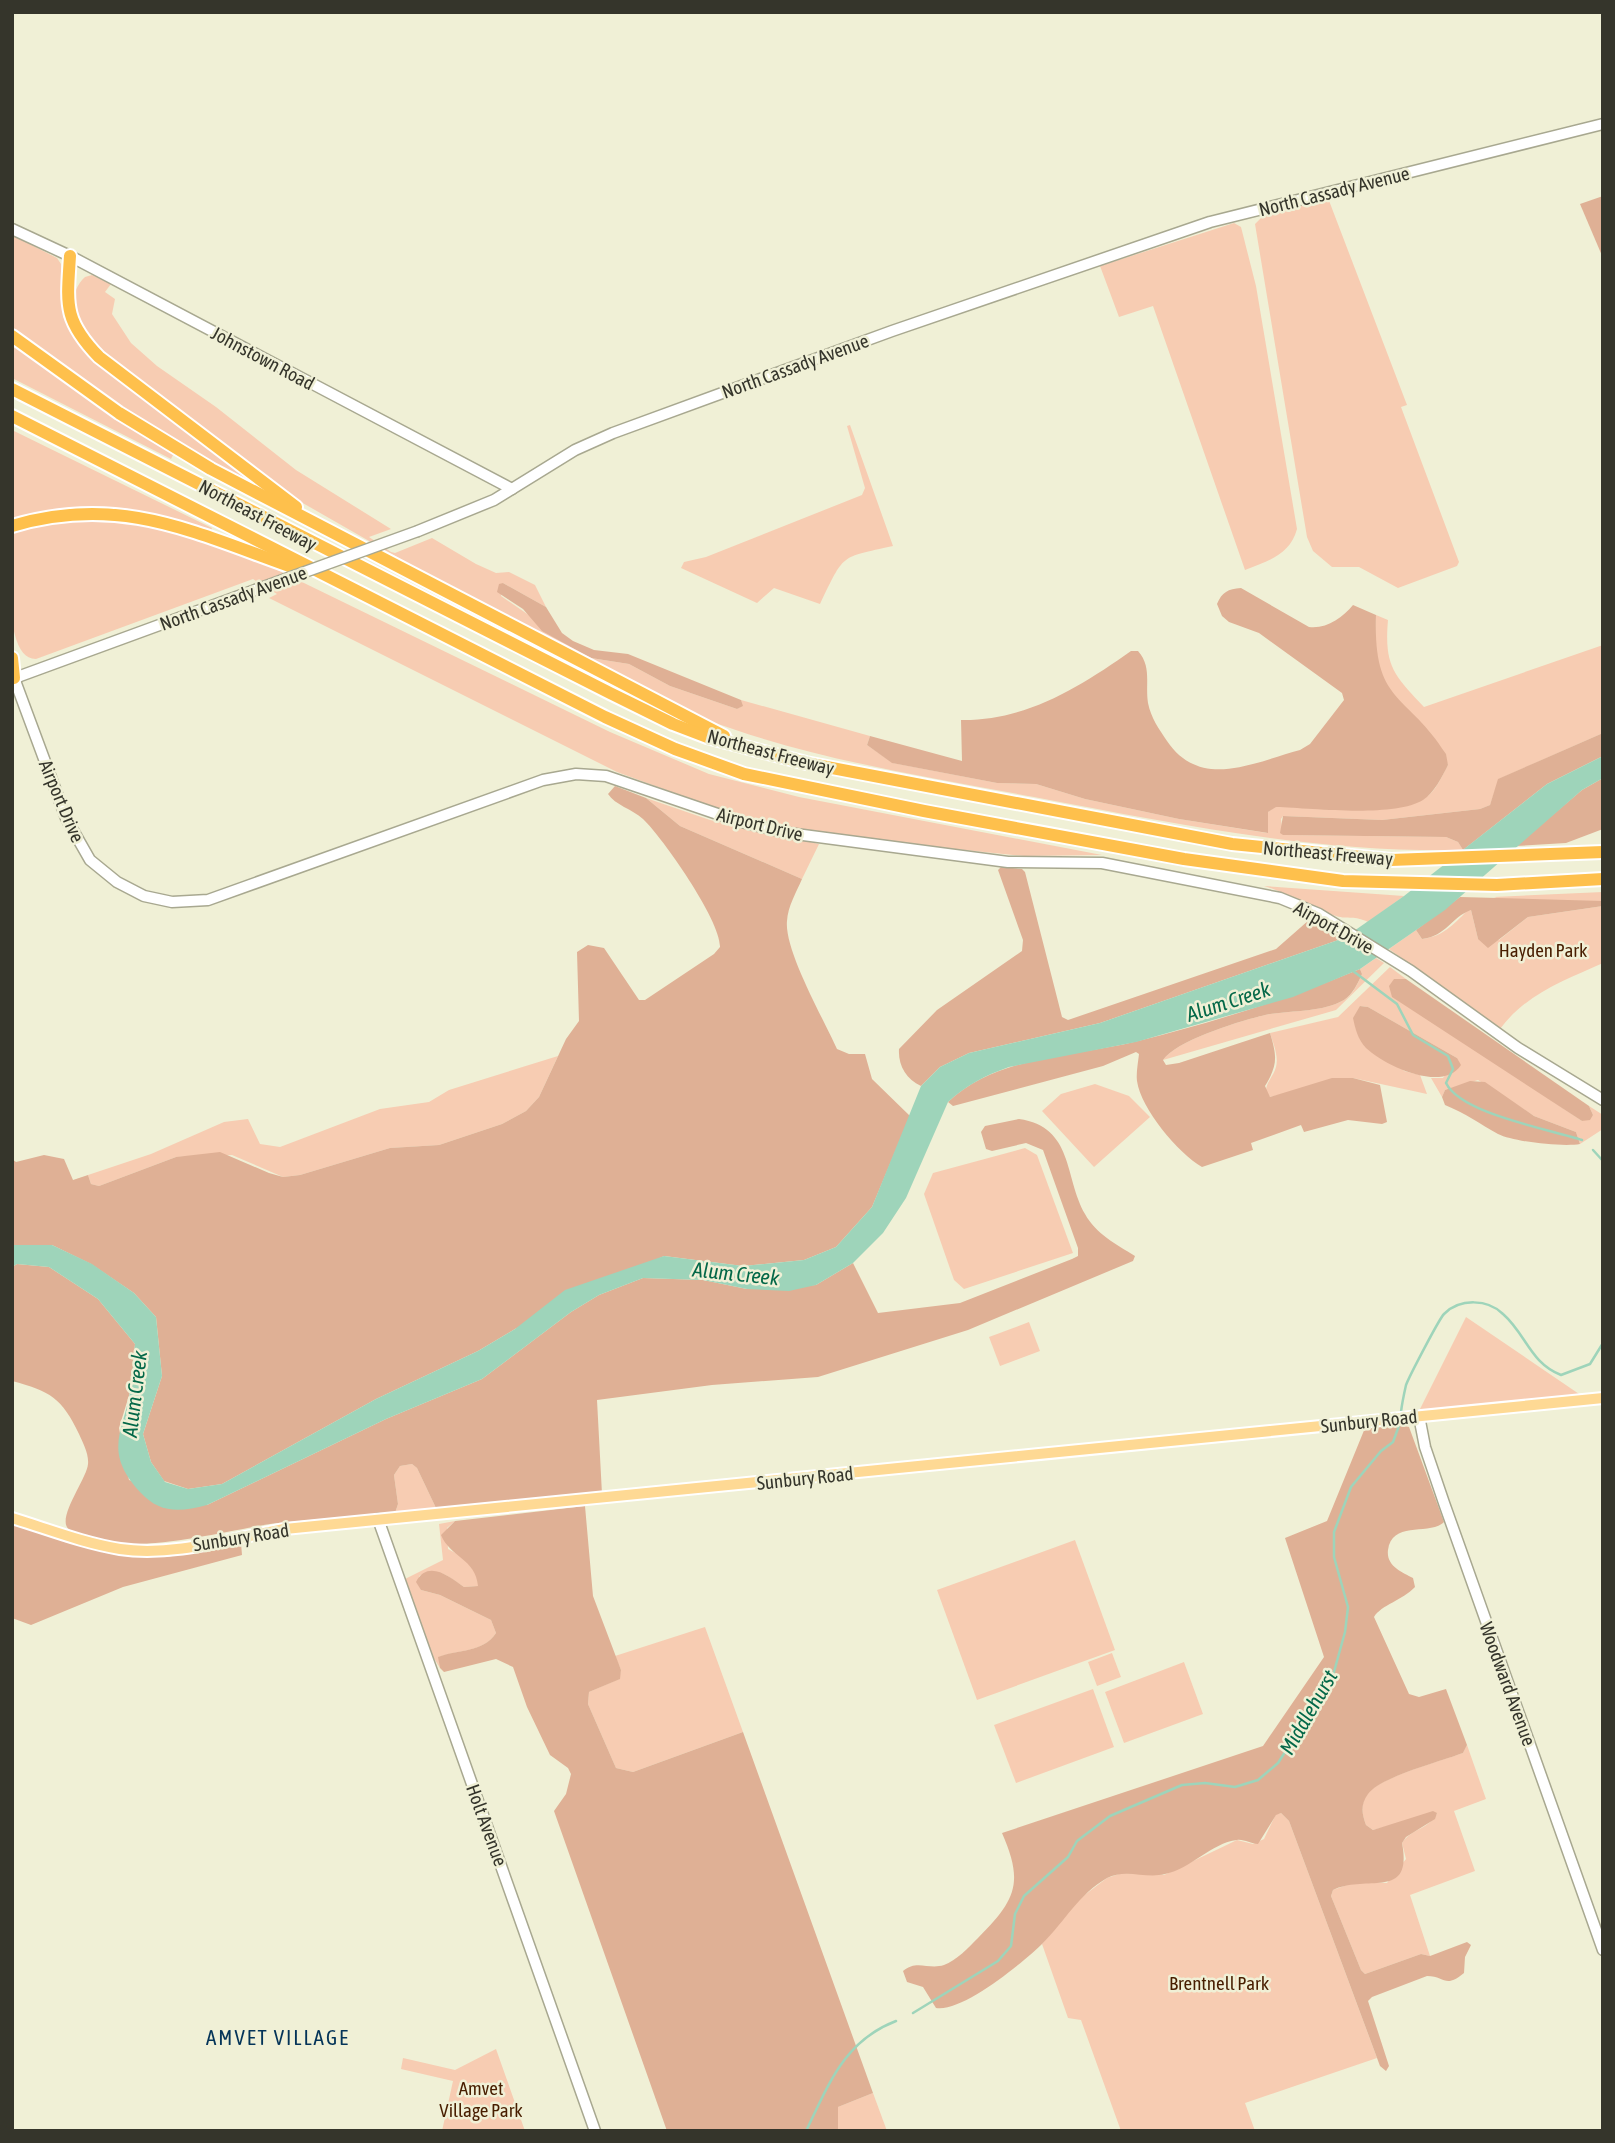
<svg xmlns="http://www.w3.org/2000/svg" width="1615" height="2143" font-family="'Asap Condensed',sans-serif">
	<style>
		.green { fill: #f7ccb2 }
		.forest { fill: #dfb095 }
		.water { fill: #9ed4ba }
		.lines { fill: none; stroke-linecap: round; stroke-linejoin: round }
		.stream { stroke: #9ed4ba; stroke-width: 2.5 }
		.secondary-casing { stroke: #a8a890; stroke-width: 13 }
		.primary-casing { stroke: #fff; stroke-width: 14 }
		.highway-casing { stroke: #fff; stroke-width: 16 }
		.secondary { stroke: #fff; stroke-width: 10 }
		.primary { stroke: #fed994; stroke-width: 10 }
		.highway { stroke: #fec04c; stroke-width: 12 }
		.secondary-bridge-casing { stroke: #a8a890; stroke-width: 13; stroke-linecap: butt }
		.secondary-bridge { stroke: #fff; stroke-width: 10 }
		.labels { text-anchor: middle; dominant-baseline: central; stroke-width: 5; stroke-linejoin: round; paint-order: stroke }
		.street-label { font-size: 19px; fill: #35352b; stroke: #f0f0d6 }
		.park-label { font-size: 19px; fill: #481e00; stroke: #f0f0d6 }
		.water-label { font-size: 21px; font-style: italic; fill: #046848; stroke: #f0f0d6 }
		.neighbourhood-label { font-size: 21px; letter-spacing: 2px; fill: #043458; stroke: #f0f0d6 }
	</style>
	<rect width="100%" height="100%" fill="#f0f0d6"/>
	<!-- green -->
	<g class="green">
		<polygon points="1328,198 1407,405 1401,407 1459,562 1457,566 1398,588 1359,567 1332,567 1313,551 1307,537 1255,224 1264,215"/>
		<path d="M1234,223L1241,227L1256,286L1297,529C1290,555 1268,561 1245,570L1153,306L1119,317L1100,266Z"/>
		<polygon points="12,235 57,258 61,264 63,317 80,347 262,488 260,490 138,420 12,330"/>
		<path d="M92,275L111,284L105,292L115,299L112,314L131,343L157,366L216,407L296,470L391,529L369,537L391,552L395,553L432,538L476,564L496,573L509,572L535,585L546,607L503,583L501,596L591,658L629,664L670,686L737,709L742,706L741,700L870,736L867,745L893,763L997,783L1036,784L1085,799L1179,819L1267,833L1268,812L1276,806C1311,808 1406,819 1431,793C1438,786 1443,774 1448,765C1433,728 1403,715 1385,684C1373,663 1375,638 1376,615L1388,620C1384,666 1394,675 1424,707L1603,645V733L1499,779L1490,805L1480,809L1382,820L1283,816L1281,819L1283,835L1446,837L1458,842L1463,850C1317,853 1176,824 1034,797C923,776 810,759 705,719L418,569L294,498L88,341C78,319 64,297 85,277Z"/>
		<polygon points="12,341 174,453 171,459 12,378"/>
		<path d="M850,425L893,546C839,558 845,553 820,604L774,588L757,603L681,568L684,562L706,557L862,495L865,488L847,426Z"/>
		<path d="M12,430L212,528L211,532C147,508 77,496 12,520Z"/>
		<path d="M70,519L138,523L199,538L265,564L610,732L709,774L799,797L1102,855L1024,856L829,836L723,811L617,772L269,598L277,594L253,579L36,659C1,659 12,558 12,533Z"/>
		<polygon points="646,798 710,820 819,844 802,879 680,826"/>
		<path d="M1264,886L1404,896L1368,922C1354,915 1349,920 1336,916C1311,909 1289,893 1264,886Z"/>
		<polygon points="1603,892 1603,901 1505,901 1494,897"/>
		<path d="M1603,906V963C1563,981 1526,994 1500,1029L1389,949L1416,930L1422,939C1442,937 1453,925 1467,911L1471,910L1478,939L1499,940L1528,917Z"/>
		<path d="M1376,958L1384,963L1336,1010L1163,1060C1177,1040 1240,1021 1265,1015C1290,1010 1321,1013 1344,1000C1353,995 1358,983 1362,974L1360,969Z"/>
		<path d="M1390,967L1406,979H1395L1492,1060L1582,1121L1593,1115L1589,1106L1603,1115V1129L1580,1144L1576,1132L1534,1116L1478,1080L1445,1090L1442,1097L1431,1078H1443L1457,1058L1368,1007L1360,1006L1404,1071L1420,1075L1427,1094L1353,1078L1270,1097L1266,1094C1265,1082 1273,1078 1276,1067C1279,1056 1273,1043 1270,1033L1338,1017Z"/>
		<polygon points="558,1056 539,1097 526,1111 502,1124 439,1145 390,1148 300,1175 283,1177 232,1155 176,1157 99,1186 91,1184 88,1175 151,1154 224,1122 248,1119 260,1144 280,1147 380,1109 429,1102 449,1090"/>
		<polygon points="1095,1084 1129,1096 1150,1117 1094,1167 1042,1111 1061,1094"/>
		<polygon points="1025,1148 1037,1155 1073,1253 964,1289 954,1280 924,1194 933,1173"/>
		<polygon points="1466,1317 1582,1396 1419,1411"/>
		<polygon points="1029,1322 1040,1351 1000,1366 989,1337"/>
		<polygon points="412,1464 417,1468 436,1508 395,1513 398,1504 394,1475 400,1466"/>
		<path d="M455,1521L447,1528L448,1549C465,1558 477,1566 479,1586L464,1587C448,1576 439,1566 419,1576L421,1590L440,1595L491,1620L496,1633C483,1653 459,1649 439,1657L440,1668L430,1652L405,1579L443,1560L439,1524Z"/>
		<polygon points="1075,1540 1115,1650 977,1700 937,1590"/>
		<polygon points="705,1627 743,1732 633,1772 616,1768 588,1704 589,1692 619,1679 621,1670 615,1656"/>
		<polygon points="1112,1653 1121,1677 1097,1686 1088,1662"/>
		<polygon points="1184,1662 1203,1714 1124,1743 1105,1692"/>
		<polygon points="1093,1689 1114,1747 1016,1783 994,1725"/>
		<path d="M1467,1745L1486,1799L1454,1811L1475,1871L1410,1895L1430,1956L1421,1954L1365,1974L1361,1970L1331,1896L1333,1890L1355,1882L1387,1883L1406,1859L1402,1843C1411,1829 1431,1828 1437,1813L1373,1830L1366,1825C1362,1814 1360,1805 1367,1794C1380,1777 1441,1761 1463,1753Z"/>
		<polygon points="1281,1813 1289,1821 1377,2058 1245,2103 1255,2131 1121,2131 1081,2020 1068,2018 1042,1944 1078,1900 1107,1878 1122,1873 1164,1875 1237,1840 1253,1844 1264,1839 1276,1814"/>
		<polygon points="496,2049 525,2131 442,2131 453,2081 401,2069 403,2058 455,2070"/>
		<polygon points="873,2093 887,2131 838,2131 838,2107"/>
	</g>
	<!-- forest -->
	<g class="forest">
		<polygon points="1603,196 1603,258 1580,204"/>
		<polygon points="503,583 546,607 562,633 573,641 594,650 628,654 741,700 743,706 737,709 670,686 629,664 591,658 542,631 523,609 497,592 499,584"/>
		<path d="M1241,588L1309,627C1327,629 1342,618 1353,605L1376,615C1373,705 1406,691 1446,754L1448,765C1442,777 1434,793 1423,800C1394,818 1311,808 1276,807L1268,812V833L1179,819L1085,799L1036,784L997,783L892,763L867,745L870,736L962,761L961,720C1026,721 1080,687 1131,651H1138C1152,667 1145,683 1148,703C1151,718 1159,729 1167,741C1201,791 1254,762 1300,750L1310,744L1344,700L1342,693L1259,633L1229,622L1222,616L1217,604C1222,592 1228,589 1241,588Z"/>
		<polygon points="1603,733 1603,756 1547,784 1463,850 1458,842 1446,837 1283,835 1280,833 1283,816 1382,820 1480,809 1490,805 1498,779"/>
		<polygon points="1603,778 1603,829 1566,843 1516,846 1582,790"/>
		<path d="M615,786L646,798L680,826L802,879C796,893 788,906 787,921C784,950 824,1020 837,1049L849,1054H865L872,1079L910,1116L872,1207L836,1247L804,1260L743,1266L664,1256L515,1329L478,1351L376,1399L222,1484L188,1489L164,1481L151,1462L143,1434L162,1376L156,1317L134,1293L91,1264L52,1245H12V1159L16,1162L44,1155L64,1159L73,1180L88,1175L91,1184L99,1186L176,1157L220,1152L269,1173L283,1177L300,1175L390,1148L439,1145L502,1124L526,1111L539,1097L566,1039L579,1021L577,952L588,945L604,948L639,1000H645L714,954L720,947C721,921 663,838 643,819C632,809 615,805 608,794Z"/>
		<path d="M1001,867L1022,869L1025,872L1062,1017L1068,1020L1276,949L1309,920L1344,938L1100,1023L969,1053L940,1067L921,1086C906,1079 898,1065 899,1049L937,1010L1022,951L1023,940L998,870Z"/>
		<path d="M1460,897L1603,901V906L1528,917L1488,948L1478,939L1471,910C1451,917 1447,936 1422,939L1416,930Z"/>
		<path d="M1360,969L1362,974C1358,983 1353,994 1344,1000C1321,1013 1290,1010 1265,1015C1240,1021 1177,1040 1163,1060L1166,1065L1179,1063L1270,1033C1277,1056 1278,1065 1265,1086L1270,1097L1332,1078H1353L1380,1085L1387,1122L1382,1124L1348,1120L1304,1132L1301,1125L1251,1143L1253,1150L1202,1167C1178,1153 1141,1109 1137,1081C1136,1073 1138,1063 1139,1054L1136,1052L1103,1066L953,1106L948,1102C998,1055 1074,1057 1138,1041C1214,1022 1288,999 1360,969Z"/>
		<polygon points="1394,979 1406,979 1589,1106 1593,1115 1590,1120 1582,1121 1392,997 1389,986"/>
		<path d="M1360,1006L1368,1007L1457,1058L1461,1065C1443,1093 1385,1066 1366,1048C1358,1040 1355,1028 1353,1018Z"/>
		<path d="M1470,1081L1485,1082L1534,1116L1576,1132L1580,1144C1563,1147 1514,1142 1498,1134C1480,1124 1465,1113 1445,1105L1442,1097L1445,1090Z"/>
		<path d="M1019,1119C1074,1127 1064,1177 1085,1214C1096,1234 1116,1244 1135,1256L1133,1261L968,1330L818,1377L712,1385L597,1400L602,1494L441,1509L436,1508L417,1468L412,1464L400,1466L394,1475L398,1504L395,1513C356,1516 317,1519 278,1523C221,1530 122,1562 70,1530C54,1521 87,1479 88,1464C89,1454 83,1443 79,1434C62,1398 50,1391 12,1381V1267L17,1264L49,1267L98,1299L135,1344L131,1389L119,1428L129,1480L207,1505L386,1419L482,1379L571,1312L599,1295L643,1278L703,1280L747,1289L816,1285L853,1263L878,1313L960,1303L1072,1259L1078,1256V1248L1043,1150L1026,1143L992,1151L986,1149L981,1132L985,1126Z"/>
		<path d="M1402,1424L1409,1427L1444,1522C1430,1536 1392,1520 1388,1550C1386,1566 1402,1572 1413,1578L1415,1587C1403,1600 1381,1605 1374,1617L1409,1694L1419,1697L1446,1689L1467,1745L1463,1753C1442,1761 1380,1777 1368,1794C1360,1805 1362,1814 1366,1825L1373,1830L1433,1811L1437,1813L1435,1819L1406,1837L1402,1843C1413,1901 1367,1874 1333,1890L1331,1896L1361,1970L1365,1974L1421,1954L1430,1956L1467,1942L1471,1945L1465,1957L1464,1973C1445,1989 1445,1976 1427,1976L1372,1997L1368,2001L1389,2066L1386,2071L1380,2066L1289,1821L1281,1813L1276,1815L1258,1844C1251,1844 1244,1839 1237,1840C1211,1843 1191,1869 1165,1874C1145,1879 1126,1868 1107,1878C1079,1894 1065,1921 1043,1943C1025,1961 962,2013 936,2008L923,1987L907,1982L903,1971C917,1959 928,1970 944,1965C956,1961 969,1947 978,1938C1016,1900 1024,1883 1002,1833L1263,1746L1324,1657L1285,1538L1327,1521L1365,1428Z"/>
		<path d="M585,1506L593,1596L621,1670L620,1679L589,1692L588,1704L616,1768L633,1772L743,1732L873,2093L838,2107V2131H667L554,1811L566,1794L571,1774L568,1768L550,1755L527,1707L513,1667L496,1659L444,1672L440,1668L438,1657C458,1649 483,1653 496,1633L491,1620L440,1595L421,1590L416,1582C428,1559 450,1577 464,1587L478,1586C476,1559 450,1557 441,1535L455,1521Z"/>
		<polygon points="12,1524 122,1556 167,1557 241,1543 242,1555 123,1587 31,1625 12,1618"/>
	</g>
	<!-- water -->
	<path class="water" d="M1603,756V778L1582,790L1445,910L1360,969L1293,997L1136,1042L1009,1067C986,1075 965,1086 948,1102L906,1198L883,1233L853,1263L816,1285L789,1291L747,1289L703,1280L643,1278L599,1295L571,1312L482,1379L386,1419L207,1505C180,1512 160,1514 140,1492C102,1450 124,1432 131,1387C133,1373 133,1359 135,1344L98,1299L49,1267L17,1264L12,1267V1245H52L92,1264L134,1293L156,1317L162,1376L143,1434L151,1462L165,1482L188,1489L222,1484L376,1399L478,1351L515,1329L565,1290L664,1256L743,1266L804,1260L836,1247L872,1207L921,1086L940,1067L969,1053L1100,1023L1344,938L1404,896L1547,784Z"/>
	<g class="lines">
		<!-- stream -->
		<g class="stream">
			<path d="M1353,971L1397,1004L1413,1035L1448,1056L1453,1069L1446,1083C1461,1114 1549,1129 1582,1140"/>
			<polyline points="1593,1150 1603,1161"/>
			<path d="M1401,1412C1402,1403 1404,1394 1406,1385C1409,1377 1439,1319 1444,1314C1460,1298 1488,1299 1503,1314C1526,1334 1530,1363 1561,1375L1590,1364L1603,1343"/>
			<polyline points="913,2013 998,1961 1011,1946 1015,1914 1024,1896 1068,1857 1077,1841 1110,1816 1182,1785 1205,1783 1235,1787 1258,1780 1278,1763 1332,1679 1345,1632 1348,1607 1334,1557 1334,1532 1351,1487 1381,1451 1393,1442 1400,1423"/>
			<path d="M806,2131C829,2084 844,2041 896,2021"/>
		</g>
		<defs>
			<g id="secondary">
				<polyline points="12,229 70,256 512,489"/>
				<polyline points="418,531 494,500 575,450 613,433 892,331 1210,222 1603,124"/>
				<polyline points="14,678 66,818 90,860 117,882 144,896 172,902 208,900 543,780 576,774 606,776 741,822 788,833 1008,862 1102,863 1280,898 1319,914 1411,971 1518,1048 1603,1100"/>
				<polyline points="12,679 255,590"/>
				<polyline points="1419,1416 1425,1447 1444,1503 1603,1950"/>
				<polyline points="378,1519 595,2131"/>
			</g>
			<path id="primary" d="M12,1518C48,1529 83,1543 120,1549C173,1557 233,1538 285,1529L1603,1398"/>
			<g id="highway">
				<path d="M70,256C67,304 63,320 99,357L296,507"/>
				<polyline points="12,336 119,413 211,469 724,736"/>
				<polyline points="12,389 610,693 673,724 707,737 806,763 1232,844 1391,860 1603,852"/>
				<polyline points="12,416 605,717 675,749 744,774 924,811 1184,859 1343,881 1497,885 1603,879"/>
				<path d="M12,526C120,494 193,532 292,567"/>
				<polyline points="12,658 14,678"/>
			</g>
		</defs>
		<!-- secondary casing -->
		<use href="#secondary" class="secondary-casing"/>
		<!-- primary casing -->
		<use href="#primary" class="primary-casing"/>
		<!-- highway casing -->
		<use href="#highway" class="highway-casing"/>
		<!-- secondary -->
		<use href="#secondary" class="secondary"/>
		<!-- primary -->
		<use href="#primary" class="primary"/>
		<!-- highway -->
		<use href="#highway" class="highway"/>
		<defs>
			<polyline id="secondary-bridge" points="255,590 418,531"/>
		</defs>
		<!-- secondary-bridge casing -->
		<use href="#secondary-bridge" class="secondary-bridge-casing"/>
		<!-- secondary-bridge -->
		<use href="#secondary-bridge" class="secondary-bridge"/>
	</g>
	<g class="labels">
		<!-- street labels -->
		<g class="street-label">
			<text transform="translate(1334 191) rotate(-14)">North Cassady Avenue</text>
			<text transform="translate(263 358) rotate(28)">Johnstown Road</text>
			<text transform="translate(795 366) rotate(-20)">North Cassady Avenue</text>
			<text transform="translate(258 515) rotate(28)">Northeast Freeway</text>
			<text transform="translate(233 598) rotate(-20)">North Cassady Avenue</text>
			<text transform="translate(771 752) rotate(15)">Northeast Freeway</text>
			<text transform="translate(62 801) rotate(67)">Airport Drive</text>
			<text transform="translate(760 824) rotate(14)">Airport Drive</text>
			<text transform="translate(1328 853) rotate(5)">Northeast Freeway</text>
			<text transform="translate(1334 927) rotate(29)">Airport Drive</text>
			<text transform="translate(1369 1421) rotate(-6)">Sunbury Road</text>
			<text transform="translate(805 1478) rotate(-6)">Sunbury Road</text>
			<text transform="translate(241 1537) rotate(-9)">Sunbury Road</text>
			<text transform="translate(1508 1684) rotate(70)">Woodward Avenue</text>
			<text transform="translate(487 1825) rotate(70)">Holt Avenue</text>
		</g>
		<!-- park labels -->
		<g class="park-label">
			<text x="1543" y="950">Hayden Park</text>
			<text x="1219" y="1983">Brentnell Park</text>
			<text x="481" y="2088">Amvet<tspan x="481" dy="22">Village Park</tspan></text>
		</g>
		<!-- water labels -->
		<g class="water-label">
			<text transform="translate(1228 1001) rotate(-18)">Alum Creek</text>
			<text transform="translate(736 1273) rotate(6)">Alum Creek</text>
			<text transform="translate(134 1394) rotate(-83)">Alum Creek</text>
			<text transform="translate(1308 1712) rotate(-60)">Middlehurst</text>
		</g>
		<!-- neighbourhood labels -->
		<g class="neighbourhood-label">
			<text x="278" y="2037">AMVET VILLAGE</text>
		</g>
	</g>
	<!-- border -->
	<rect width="1615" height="2143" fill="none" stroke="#35352b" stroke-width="28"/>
</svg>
